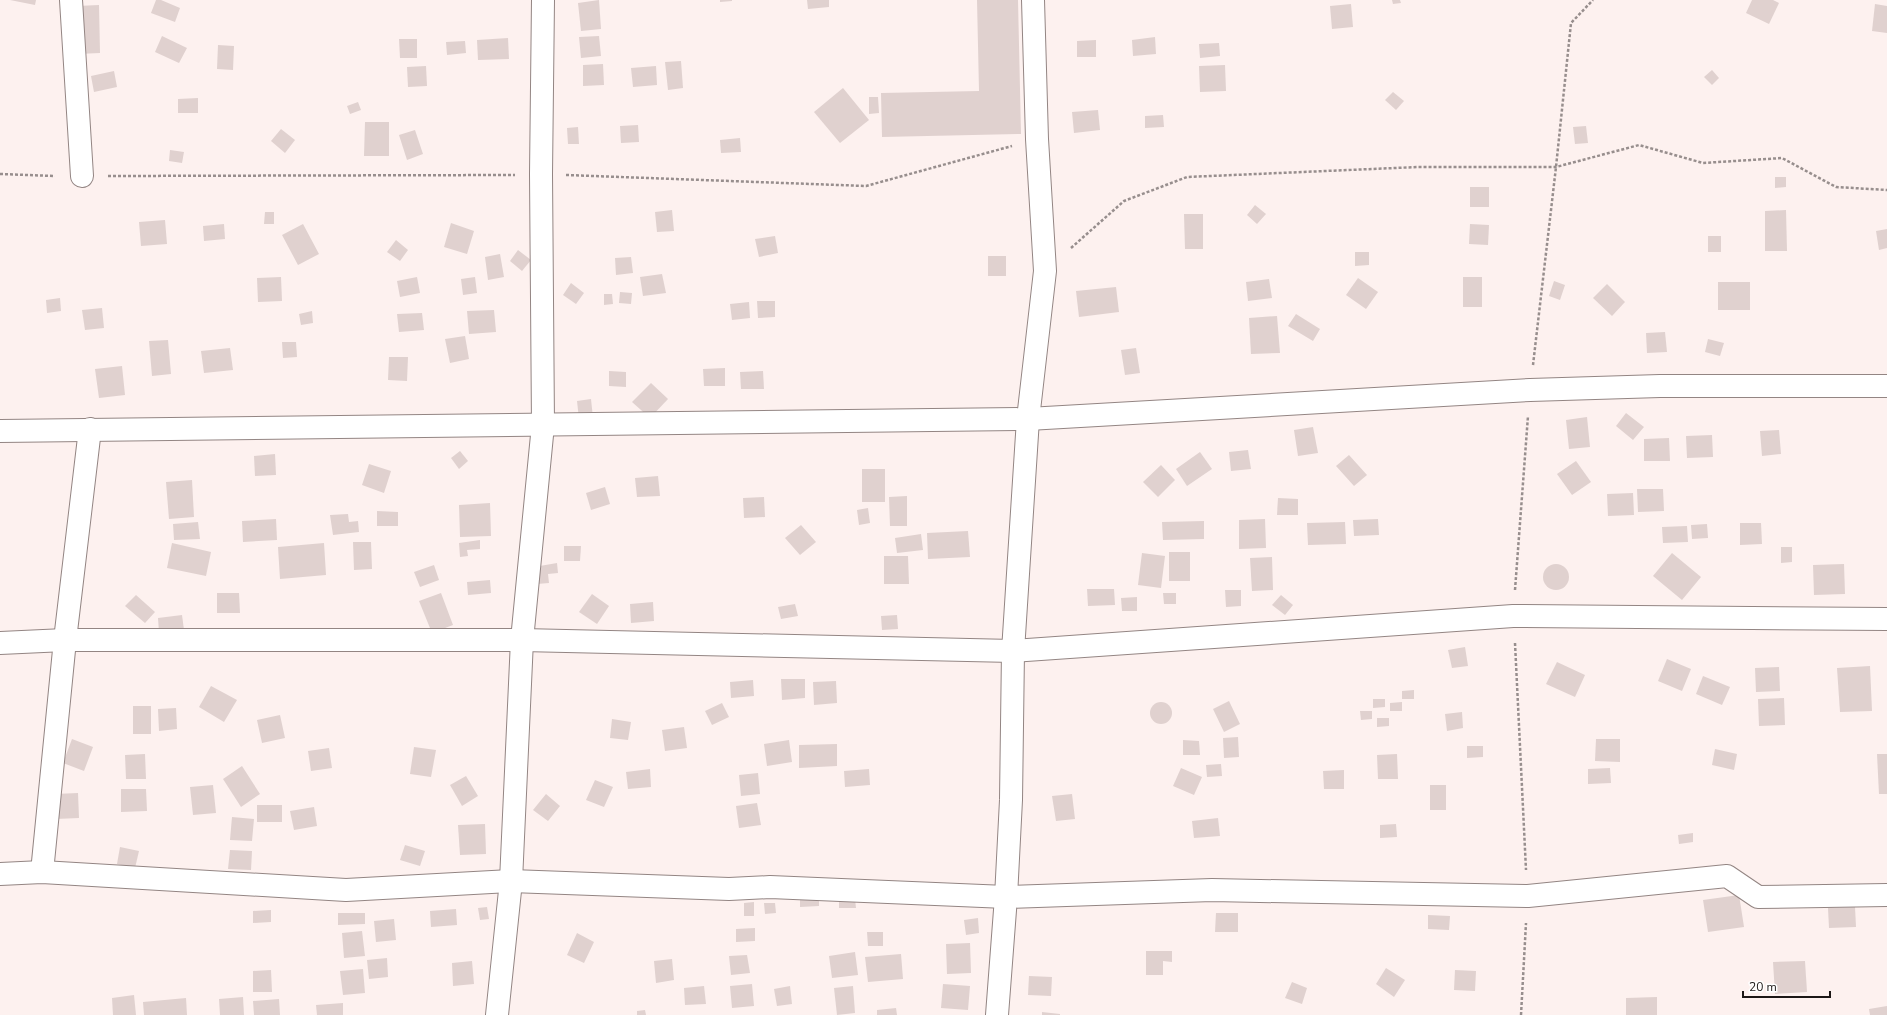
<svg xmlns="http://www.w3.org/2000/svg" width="1887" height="1015" font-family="'Nunito Sans',sans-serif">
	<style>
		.building { fill: #e0d1cf }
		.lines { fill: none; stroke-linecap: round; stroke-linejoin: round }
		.street-casing { stroke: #938583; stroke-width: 24 }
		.path { stroke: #978e8d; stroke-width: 2.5; stroke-dasharray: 3 2; stroke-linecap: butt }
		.street { stroke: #fff; stroke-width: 22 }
	</style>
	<rect width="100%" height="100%" fill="#fdf1ef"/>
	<!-- building -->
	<g class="building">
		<polygon points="10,0 36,0 35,5"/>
		<polygon points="156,0 161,0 180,8 175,22 151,13"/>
		<polygon points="599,0 601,29 581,31 578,3"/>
		<polygon points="720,0 732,0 732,1 720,2"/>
		<polygon points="807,0 829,0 829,7 808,9"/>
		<polygon points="977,0 1018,0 1021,134 882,137 881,93 979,91"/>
		<polygon points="1392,0 1400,0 1401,3 1393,4"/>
		<polygon points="1752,0 1773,0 1779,3 1769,24 1746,13"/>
		<polygon points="1351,4 1353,27 1332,29 1330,6"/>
		<polygon points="1875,4 1887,6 1887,33 1872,31"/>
		<polygon points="99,5 100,53 78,54 77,6"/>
		<polygon points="162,36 187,48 179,63 155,52"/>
		<polygon points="599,36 601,56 581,58 579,37"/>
		<polygon points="1155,37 1156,54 1133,56 1132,40"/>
		<polygon points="508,38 509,59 478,60 477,40"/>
		<polygon points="399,39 417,39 417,58 400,58"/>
		<polygon points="1096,40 1096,57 1077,57 1077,41"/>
		<polygon points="465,41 466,53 447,55 446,42"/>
		<polygon points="1219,43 1220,56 1200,58 1199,44"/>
		<polygon points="218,45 234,46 233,70 217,69"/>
		<polygon points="681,61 683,88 668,90 665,62"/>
		<polygon points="603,64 604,85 583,86 583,65"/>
		<polygon points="1225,65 1226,91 1200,92 1199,66"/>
		<polygon points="426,66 427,86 408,87 407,67"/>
		<polygon points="656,66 657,85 633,87 631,68"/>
		<polygon points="1712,70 1719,78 1712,85 1704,77"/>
		<polygon points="114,71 117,87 94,92 91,76"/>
		<polygon points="843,88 869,120 840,143 814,112"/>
		<polygon points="1393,92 1404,101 1396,110 1385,100"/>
		<polygon points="869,97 878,97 879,113 869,114"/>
		<polygon points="198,98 198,113 178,113 178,99"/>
		<polygon points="358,102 361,110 350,114 347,106"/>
		<polygon points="1098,110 1100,130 1074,133 1072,112"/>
		<polygon points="1163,115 1164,127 1145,128 1145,116"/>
		<polygon points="365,122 389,122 389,156 364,156"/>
		<polygon points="638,125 639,142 621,143 620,126"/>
		<polygon points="1586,126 1588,143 1575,144 1573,127"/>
		<polygon points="578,127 579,144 568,144 567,128"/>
		<polygon points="281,129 295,140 285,153 271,141"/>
		<polygon points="415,130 423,154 407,160 399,135"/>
		<polygon points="740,138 741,152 721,153 720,140"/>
		<polygon points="170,150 184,152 182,163 169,161"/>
		<polygon points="1775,177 1786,177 1786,187 1775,188"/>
		<rect x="1470" y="187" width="19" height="20"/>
		<polygon points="1255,205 1266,214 1257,224 1247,215"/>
		<polygon points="672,210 674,231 657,232 655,212"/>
		<polygon points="1786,210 1787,251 1765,251 1765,211"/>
		<polygon points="265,212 274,212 274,224 264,224"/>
		<polygon points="1184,214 1203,214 1203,249 1185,249"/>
		<polygon points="165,220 167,244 141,246 139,222"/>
		<polygon points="451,223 474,231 467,254 444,247"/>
		<polygon points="224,224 225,239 204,241 203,226"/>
		<polygon points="303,224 319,254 298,265 282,235"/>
		<polygon points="1470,224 1489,225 1488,245 1469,244"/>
		<polygon points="1887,229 1887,248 1879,250 1876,231"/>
		<polygon points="775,236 778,253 759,257 755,239"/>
		<rect x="1708" y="236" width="13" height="16"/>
		<polygon points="396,240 408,250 400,261 387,252"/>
		<polygon points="518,250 531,260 522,271 510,261"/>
		<polygon points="1355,252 1369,252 1369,265 1355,266"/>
		<polygon points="500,254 504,277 488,280 485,257"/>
		<rect x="988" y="256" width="18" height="20"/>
		<polygon points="631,257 633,273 616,275 615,258"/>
		<polygon points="662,274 666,293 643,296 640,277"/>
		<polygon points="281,277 282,301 258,302 257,278"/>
		<polygon points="417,277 420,293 400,297 397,281"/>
		<polygon points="475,277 477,293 463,295 461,279"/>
		<rect x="1463" y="277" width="19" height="30"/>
		<polygon points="1358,278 1378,292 1366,309 1346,295"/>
		<polygon points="1269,279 1272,298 1248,301 1246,282"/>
		<polygon points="1554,281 1565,285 1560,300 1549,296"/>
		<rect x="1718" y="282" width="32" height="28"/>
		<polygon points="571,283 584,293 576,304 563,295"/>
		<polygon points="1607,284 1625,302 1612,316 1593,298"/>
		<polygon points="1116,287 1119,312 1079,317 1076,291"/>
		<polygon points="620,292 632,293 631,304 619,303"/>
		<polygon points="604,294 612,294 613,304 604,305"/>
		<polygon points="60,298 61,311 47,313 46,300"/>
		<polygon points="757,301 775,301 775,317 758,318"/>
		<polygon points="749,302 750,318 732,320 730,304"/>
		<polygon points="102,308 104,328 85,330 82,310"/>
		<polygon points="494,310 496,332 469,334 467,311"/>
		<polygon points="312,311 313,323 301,325 299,314"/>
		<polygon points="422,313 424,330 399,332 397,314"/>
		<polygon points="1296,314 1320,329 1313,341 1288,326"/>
		<polygon points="1277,316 1280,353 1251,354 1249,318"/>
		<polygon points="1665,332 1667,352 1647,353 1646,333"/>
		<polygon points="465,336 469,359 450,363 445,339"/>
		<polygon points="1708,339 1724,343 1720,356 1705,352"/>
		<polygon points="168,340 171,374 152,376 149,341"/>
		<polygon points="282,342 296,342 297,357 283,358"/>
		<polygon points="230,348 233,370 204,373 201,351"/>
		<polygon points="1136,348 1140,373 1125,375 1121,350"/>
		<polygon points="389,357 408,357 407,381 388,380"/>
		<polygon points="122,366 125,395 99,398 95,369"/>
		<polygon points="725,368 725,386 704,386 703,369"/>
		<polygon points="609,371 626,372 626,387 609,386"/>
		<polygon points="763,371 764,389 741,389 740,372"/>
		<polygon points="651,383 668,399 650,418 632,402"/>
		<polygon points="591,399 593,418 579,419 577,401"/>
		<polygon points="1626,413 1644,427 1633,440 1616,426"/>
		<polygon points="1587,417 1590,447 1569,449 1566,420"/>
		<polygon points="1313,427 1318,453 1298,456 1294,430"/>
		<polygon points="1779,430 1781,454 1762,456 1760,431"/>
		<polygon points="1712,435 1713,457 1687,458 1686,436"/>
		<polygon points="1669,438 1670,461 1644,461 1644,439"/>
		<polygon points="1248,450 1251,469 1231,471 1229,452"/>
		<polygon points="460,451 468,461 459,469 451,458"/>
		<polygon points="1200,452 1212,469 1187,486 1176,469"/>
		<polygon points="275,454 276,475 255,476 254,456"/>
		<polygon points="1349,455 1367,475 1354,486 1336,466"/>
		<polygon points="1576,461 1591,482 1572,495 1557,474"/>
		<polygon points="369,464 391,471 384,493 362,485"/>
		<polygon points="1161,465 1175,480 1158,497 1143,482"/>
		<rect x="862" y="469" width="23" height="33"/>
		<polygon points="658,476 660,496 637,497 635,478"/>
		<polygon points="192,480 194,517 169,519 166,482"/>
		<polygon points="605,487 610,504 591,510 586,493"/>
		<polygon points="1637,489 1663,489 1664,511 1638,512"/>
		<polygon points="1633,493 1634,515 1608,516 1607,494"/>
		<polygon points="907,496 907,526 890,526 889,497"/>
		<polygon points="764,497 765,517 744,518 743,498"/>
		<polygon points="1278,498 1298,499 1298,515 1277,515"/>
		<polygon points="490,503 491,536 460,537 459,505"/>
		<polygon points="868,508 870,523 859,525 857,510"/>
		<polygon points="377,511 398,512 398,526 377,526"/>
		<polygon points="348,514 349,522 358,521 359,532 333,535 330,515"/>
		<polygon points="276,519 277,540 243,542 242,521"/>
		<polygon points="1265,519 1266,548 1239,549 1239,520"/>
		<polygon points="1378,519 1379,535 1354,536 1353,520"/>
		<polygon points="1204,521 1204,539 1163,540 1162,522"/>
		<polygon points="198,522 200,539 174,540 173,524"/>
		<polygon points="1345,522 1346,544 1308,545 1307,523"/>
		<polygon points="1740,523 1761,523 1762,544 1740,545"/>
		<polygon points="1707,524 1708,538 1692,539 1691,525"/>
		<polygon points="801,525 816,542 800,555 785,538"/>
		<polygon points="1687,526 1688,542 1663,543 1662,527"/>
		<polygon points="968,531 970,557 928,559 927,533"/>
		<polygon points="921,534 923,550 897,553 895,538"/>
		<polygon points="480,540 480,549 467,550 468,556 460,557 459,543"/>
		<polygon points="353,542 371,542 372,569 354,570"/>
		<polygon points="172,543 211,552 206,576 167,568"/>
		<polygon points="324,543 326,575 280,579 278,547"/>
		<polygon points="564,546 581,546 580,561 564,561"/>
		<polygon points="1781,547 1792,547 1792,562 1781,563"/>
		<rect x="1169" y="552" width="21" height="29"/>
		<polygon points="1142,553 1165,556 1161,588 1138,585"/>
		<polygon points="1672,553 1701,577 1682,600 1653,576"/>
		<polygon points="884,556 908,556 909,584 884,584"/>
		<polygon points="1272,557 1273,590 1252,591 1250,558"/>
		<polygon points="557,563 558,573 548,574 549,583 537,584 534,567"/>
		<polygon points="1844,564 1845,594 1814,595 1813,565"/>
		<circle cx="1556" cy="577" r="13"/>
		<polygon points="434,565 439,580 420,587 414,572"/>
		<polygon points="490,580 491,593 468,595 467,582"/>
		<polygon points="1087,589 1114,589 1115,605 1088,606"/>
		<polygon points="1225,590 1241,590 1241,606 1226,607"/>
		<polygon points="217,593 239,593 240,613 217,613"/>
		<polygon points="441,593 453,625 432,633 419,601"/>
		<polygon points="1163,593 1176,593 1176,604 1164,604"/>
		<polygon points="592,594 609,606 597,624 579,612"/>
		<polygon points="136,595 155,612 145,623 125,606"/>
		<polygon points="1281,595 1293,605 1285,615 1272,605"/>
		<polygon points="1137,597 1137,611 1122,611 1121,598"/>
		<polygon points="653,602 654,621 631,623 630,604"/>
		<polygon points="795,604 798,616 781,619 778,607"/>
		<polygon points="182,615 184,630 159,632 158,618"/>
		<polygon points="897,615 898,629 882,630 881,616"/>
		<polygon points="1465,647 1468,666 1452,668 1448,650"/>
		<polygon points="1667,659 1691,669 1682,691 1658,681"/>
		<polygon points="1557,662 1585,675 1575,697 1546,684"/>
		<polygon points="1870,666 1872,711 1840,712 1837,668"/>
		<polygon points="1779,667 1780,691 1756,692 1755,668"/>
		<polygon points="1703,676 1730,687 1722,705 1696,694"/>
		<polygon points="781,679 805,679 805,698 782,700"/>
		<polygon points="753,680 754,696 731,698 730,682"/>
		<polygon points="836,681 837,703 814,705 813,682"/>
		<polygon points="211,686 237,700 224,722 199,707"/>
		<polygon points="1414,690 1414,699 1402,699 1402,691"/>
		<polygon points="1784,698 1785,725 1759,726 1758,699"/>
		<polygon points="1373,699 1385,699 1385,707 1373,708"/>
		<polygon points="1229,701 1240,724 1224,732 1213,709"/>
		<polygon points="1402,702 1402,711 1390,711 1390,703"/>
		<circle cx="1161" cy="713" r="11"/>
		<polygon points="722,703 729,717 712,725 705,711"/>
		<rect x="133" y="706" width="18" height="28"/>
		<polygon points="176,708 177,729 159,731 158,709"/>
		<polygon points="1360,711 1372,711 1372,719 1361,720"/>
		<polygon points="1462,712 1463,728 1447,731 1445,714"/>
		<polygon points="280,715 285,738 262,743 257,720"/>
		<polygon points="1377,718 1389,718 1389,726 1377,727"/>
		<polygon points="612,719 631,722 628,740 610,738"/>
		<polygon points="684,727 687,748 665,751 662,730"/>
		<polygon points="1238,737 1239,757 1224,758 1223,738"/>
		<polygon points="72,739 93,747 84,771 63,763"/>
		<polygon points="1596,739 1620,739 1620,762 1595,761"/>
		<polygon points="789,740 792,762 767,766 764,744"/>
		<polygon points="1183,740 1199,741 1200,755 1183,755"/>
		<polygon points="837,744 837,766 799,768 799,745"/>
		<polygon points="1467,746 1483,746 1483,757 1467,758"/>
		<polygon points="414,747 436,750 431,777 410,774"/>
		<polygon points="329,748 332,768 311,771 308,751"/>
		<polygon points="1715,749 1737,754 1734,770 1712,765"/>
		<polygon points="145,754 146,779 126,779 125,755"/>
		<polygon points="1397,754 1398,779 1378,779 1377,755"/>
		<polygon points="1877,754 1887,754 1887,794 1879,794"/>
		<polygon points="1221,764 1222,776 1207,777 1206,765"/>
		<polygon points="242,766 260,794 241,807 223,779"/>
		<polygon points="1181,768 1202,777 1194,795 1173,786"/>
		<polygon points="1610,768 1611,783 1588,784 1588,769"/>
		<polygon points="650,769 651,787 628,789 626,772"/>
		<polygon points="869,769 870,785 845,787 844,771"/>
		<polygon points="1344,770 1344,789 1324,789 1323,771"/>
		<polygon points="758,773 760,794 741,796 739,775"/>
		<polygon points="466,776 478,796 462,806 450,785"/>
		<polygon points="595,780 613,787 604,807 586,800"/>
		<polygon points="213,785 216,813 193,815 190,787"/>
		<rect x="1430" y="785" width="16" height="25"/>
		<polygon points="121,789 146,789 147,811 121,812"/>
		<polygon points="78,793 79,818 56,819 55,794"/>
		<polygon points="546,794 560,806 548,821 533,810"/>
		<polygon points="1072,794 1075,819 1056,821 1052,796"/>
		<polygon points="757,803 761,825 739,828 736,806"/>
		<rect x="257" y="805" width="25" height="17"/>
		<polygon points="314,807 317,826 294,830 290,811"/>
		<polygon points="232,817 254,819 252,841 230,840"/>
		<polygon points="1218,818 1220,836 1194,838 1192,821"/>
		<polygon points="485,824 486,854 460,855 458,825"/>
		<polygon points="1396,824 1397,837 1380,838 1380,825"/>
		<polygon points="1693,833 1693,842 1679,844 1678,835"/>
		<polygon points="405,845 425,851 420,866 400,860"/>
		<polygon points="120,847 139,851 135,868 117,864"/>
		<polygon points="230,850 252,851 251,870 228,869"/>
		<polygon points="1739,895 1744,927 1708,932 1703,900"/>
		<polygon points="819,898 819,906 800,907 800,899"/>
		<polygon points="839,899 855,899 856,908 839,908"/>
		<polygon points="754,902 754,916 744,916 744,903"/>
		<polygon points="764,903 775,903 776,913 765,914"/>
		<polygon points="487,907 489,919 480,920 478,908"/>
		<polygon points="1855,907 1856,927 1829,928 1828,908"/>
		<polygon points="456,909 457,925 431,927 430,911"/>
		<polygon points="271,910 271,922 253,923 253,911"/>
		<polygon points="338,913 365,913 365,924 338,925"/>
		<polygon points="1216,913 1238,913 1238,932 1215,932"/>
		<polygon points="1428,915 1450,916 1449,930 1428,929"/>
		<polygon points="978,918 979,933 966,935 964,920"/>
		<polygon points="394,919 396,940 376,942 374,921"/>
		<polygon points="755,928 755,941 736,942 736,929"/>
		<polygon points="362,931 365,956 344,958 342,933"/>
		<polygon points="867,932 883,932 883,946 868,946"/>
		<polygon points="577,933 594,942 584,963 567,955"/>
		<polygon points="970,943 971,973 947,974 946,944"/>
		<polygon points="1146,951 1172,951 1172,962 1163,961 1163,975 1146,975"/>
		<polygon points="855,952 858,975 832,978 829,956"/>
		<polygon points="901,954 903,979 868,982 865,957"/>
		<polygon points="747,955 750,973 731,975 729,956"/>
		<polygon points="387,958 388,977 369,979 367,960"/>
		<polygon points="672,959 674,980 656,983 654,961"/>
		<polygon points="472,961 474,984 453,986 452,963"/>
		<polygon points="1805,961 1807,992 1775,994 1773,962"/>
		<polygon points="1386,968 1405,980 1394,997 1376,984"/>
		<polygon points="363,969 365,993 343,995 340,971"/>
		<polygon points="271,970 272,992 253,992 253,971"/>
		<polygon points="1455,970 1476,971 1475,991 1454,990"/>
		<polygon points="1029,976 1052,977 1051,996 1028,995"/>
		<polygon points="1292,982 1307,988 1302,1004 1285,998"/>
		<polygon points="752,984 754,1006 732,1008 730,986"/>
		<polygon points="943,984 970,986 968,1010 941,1008"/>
		<polygon points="704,986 706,1004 685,1005 684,988"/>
		<polygon points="790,986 792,1004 777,1006 774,989"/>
		<polygon points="853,986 855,1013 837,1015 834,988"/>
		<polygon points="134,995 136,1015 113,1015 112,998"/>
		<polygon points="243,997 244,1015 220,1015 219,999"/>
		<polygon points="1657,997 1657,1015 1626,1015 1626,998"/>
		<polygon points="186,998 187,1015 144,1015 143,1002"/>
		<polygon points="279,999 280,1015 254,1015 253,1001"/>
		<polygon points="343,1003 343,1015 317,1015 316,1005"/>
		<polygon points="1887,1006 1887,1015 1870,1015 1869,1009"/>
		<polygon points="896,1008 897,1015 877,1015 877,1010"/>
		<polygon points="645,1010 646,1015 637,1015 637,1011"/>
		<polygon points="1042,1012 1060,1014 1060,1015 1042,1015"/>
	</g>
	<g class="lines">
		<defs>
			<g id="street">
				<polyline points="71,0 82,176"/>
				<polyline points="0,431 1028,419 1530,390 1660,386 1887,386"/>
				<polyline points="0,643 65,640 522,640 1013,651 1513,616 1887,619"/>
				<polyline points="42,872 65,640 90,429"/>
				<polyline points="0,874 42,872 346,890 511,881 729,889 770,887 1006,897 1212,890 1528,896 1727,876 1758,897 1887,895"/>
				<polyline points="497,1015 511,881 522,640 543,425 541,174 543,0"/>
				<polyline points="997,1015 1006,897 1011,800 1013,651 1028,419 1045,271 1037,139 1033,0"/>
			</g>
		</defs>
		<!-- street casing -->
		<use href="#street" class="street-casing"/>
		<!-- path -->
		<g class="path">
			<polyline points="0,174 55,176"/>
			<polyline points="566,175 866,186 1012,146"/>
			<polyline points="108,176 515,175"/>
			<polyline points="1071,248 1124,201 1187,177 1418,167 1556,167 1639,145 1703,163 1782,158 1836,187 1887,190"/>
			<polyline points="1533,365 1556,167 1571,23 1593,0"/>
			<polyline points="1515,590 1528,416"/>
			<polyline points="1515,643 1526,870"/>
			<polyline points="1521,1015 1526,923"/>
		</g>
		<!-- street -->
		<use href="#street" class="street"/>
	</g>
	<!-- scale -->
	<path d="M1743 991v6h87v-6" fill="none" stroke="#1c1716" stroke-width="2"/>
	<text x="1749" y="991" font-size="12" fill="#1c1716" stroke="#ffffff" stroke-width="3" paint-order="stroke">20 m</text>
</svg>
